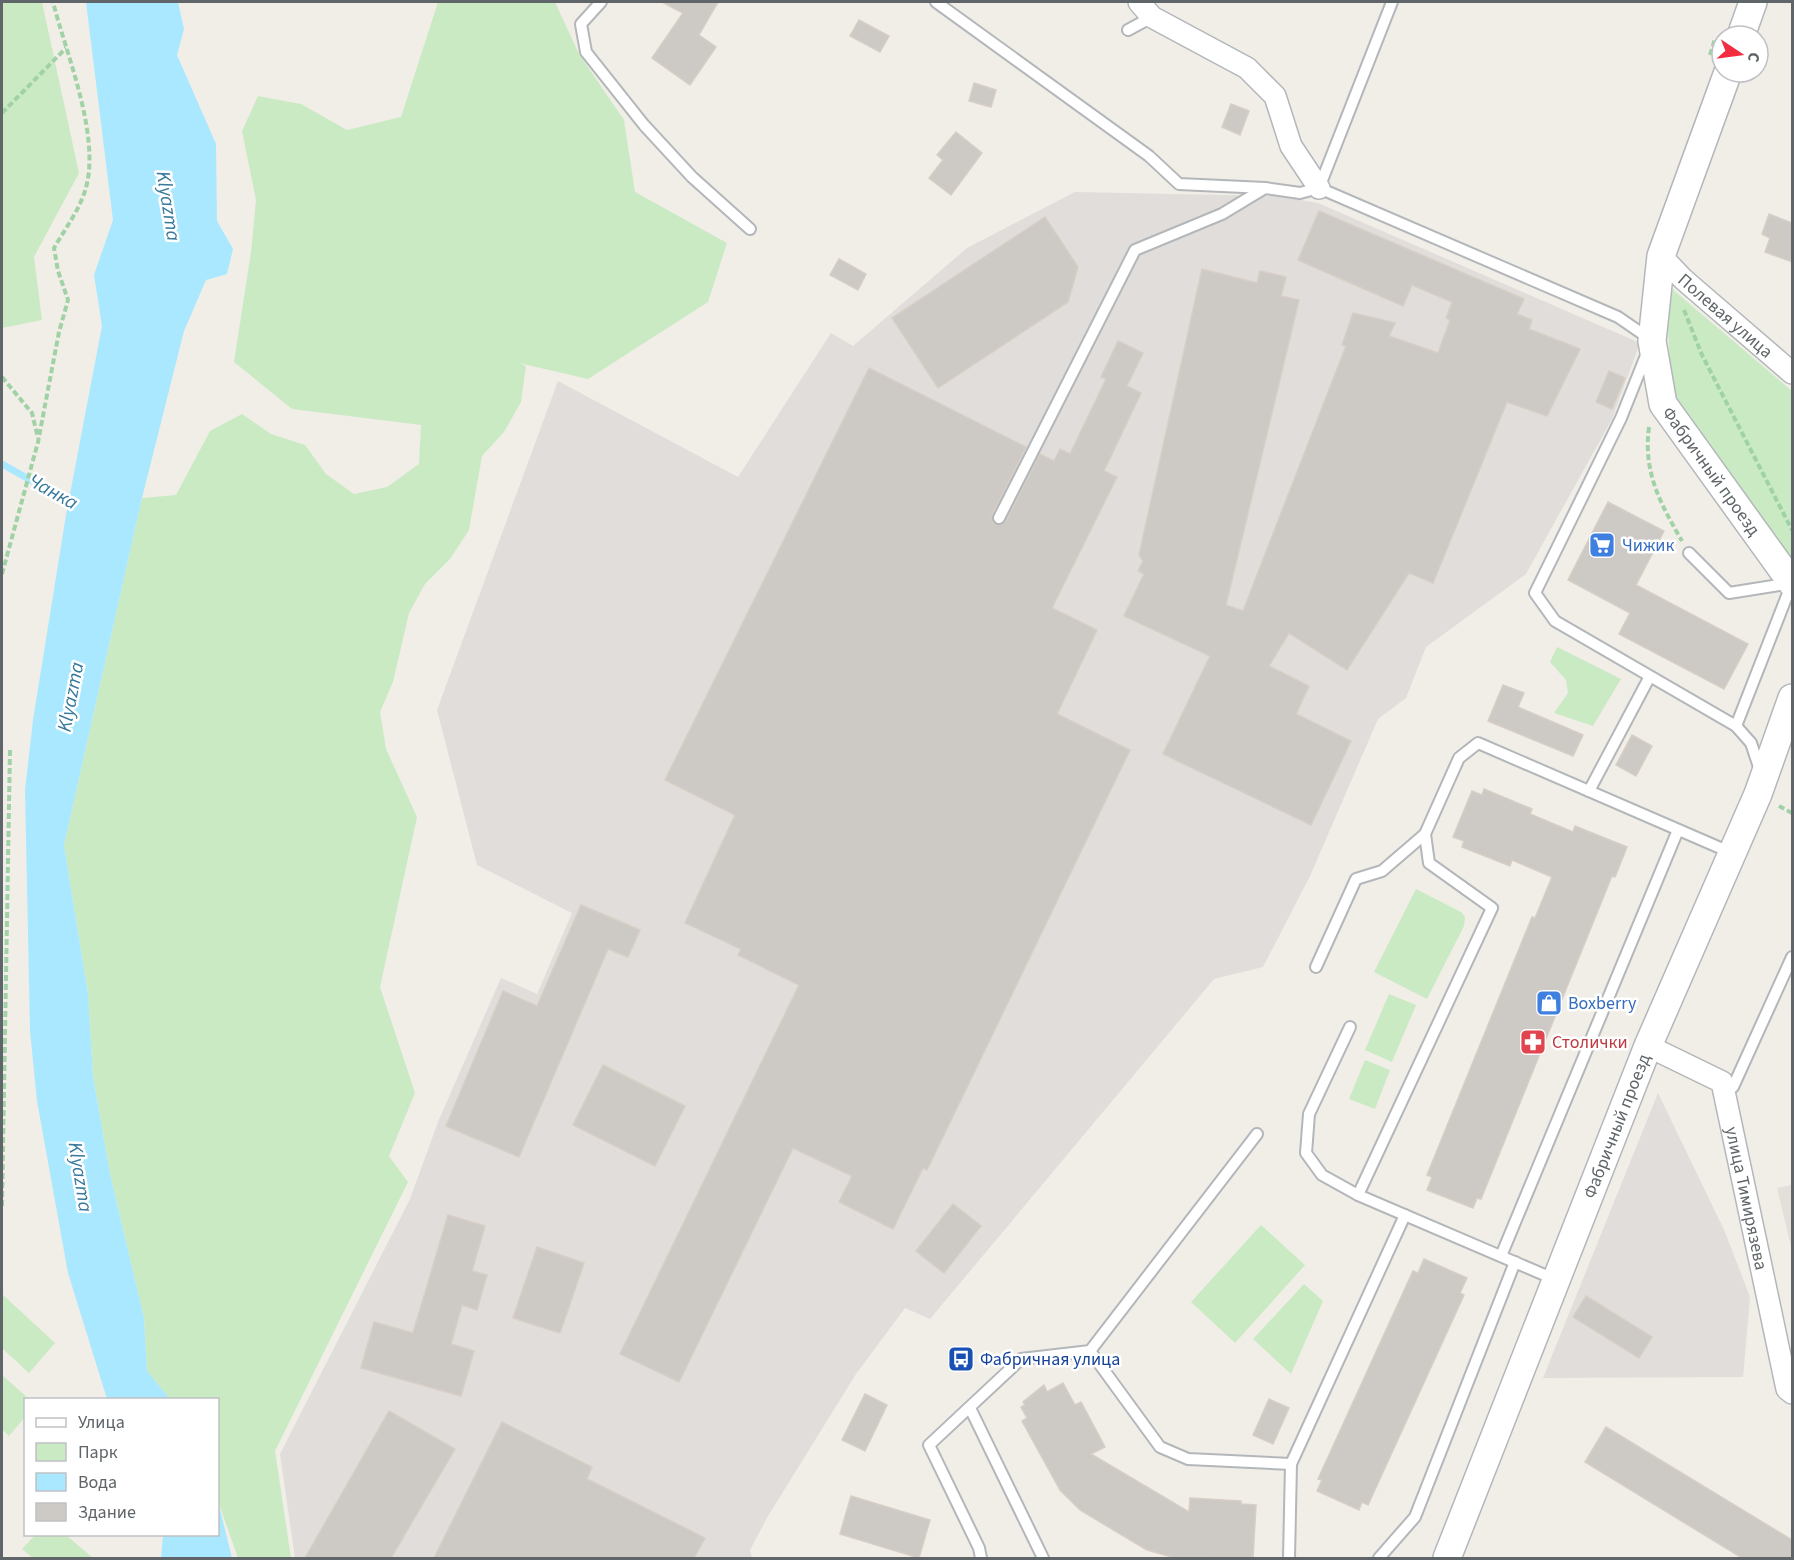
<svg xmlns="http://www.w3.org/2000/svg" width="1794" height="1560" font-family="'Source Sans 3',sans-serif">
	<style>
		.industrial { fill: #e0ddda }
		.education { fill: #e4dfd8 }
		.green { fill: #caeac3 }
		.water { fill: #aae8ff }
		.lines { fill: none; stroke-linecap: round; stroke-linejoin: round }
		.stream { stroke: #aae8ff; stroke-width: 7 }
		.building { fill: #cdc9c4; stroke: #d7cec5; stroke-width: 1.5 }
		.service-casing { stroke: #b3b7ba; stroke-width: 14 }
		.minor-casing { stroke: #b3b7ba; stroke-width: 24 }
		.tertiary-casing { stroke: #b3b7ba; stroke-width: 30 }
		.path { stroke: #a0d2a6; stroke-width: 4; stroke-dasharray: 6 3; stroke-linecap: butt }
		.service { stroke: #fff; stroke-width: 10 }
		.minor { stroke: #fff; stroke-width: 21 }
		.tertiary { stroke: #fff; stroke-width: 27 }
		.labels { text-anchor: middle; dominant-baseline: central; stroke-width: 5; stroke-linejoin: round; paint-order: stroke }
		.street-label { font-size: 18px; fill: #5f6568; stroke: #fff }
		.shop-label { font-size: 18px; fill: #366cbe; stroke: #fff; text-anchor: start }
		.health-label { font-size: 18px; fill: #be3a42; stroke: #fff; text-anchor: start }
		.transit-label { font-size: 18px; fill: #164399; stroke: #fff; text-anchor: start }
		.water-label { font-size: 20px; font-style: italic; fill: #38799c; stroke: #fff }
	</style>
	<rect width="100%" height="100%" fill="#f1eee8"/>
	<!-- industrial -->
	<g class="industrial">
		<polygon points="1075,192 1277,196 1318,203 1640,343 1612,419 1526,574 1426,647 1406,698 1378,719 1310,876 1263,967 1214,979 930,1319 905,1308 856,1374 768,1516 750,1550 752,1558 295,1558 280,1454 410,1199 438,1122 501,978 537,994 572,913 477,865 437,710 558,381 738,477 831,333 853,346 967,248"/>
		<polygon points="1658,1093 1725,1232 1750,1297 1743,1377 1543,1378"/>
	</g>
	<!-- education -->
	<polygon class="education" points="1792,1185 1792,1251 1777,1188"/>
	<!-- green -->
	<g class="green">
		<polygon points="2,2 42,2 79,173 34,257 42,320 2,328"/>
		<polygon points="438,2 555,2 579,54 624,120 635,192 727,243 708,302 588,379 519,363 526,366 521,402 504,432 482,456 469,530 450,559 425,584 409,613 393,682 380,712 386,749 417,817 380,987 415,1093 389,1156 408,1182 275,1451 291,1558 238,1558 218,1501 218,1400 170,1399 147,1371 144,1318 110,1174 93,1076 88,994 64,845 142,498 176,495 210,431 242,414 271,434 305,445 326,474 354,494 387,487 419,464 421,425 292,409 234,362 251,252 256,200 242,131 258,96 301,104 347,130 401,117"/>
		<polygon points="1665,283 1792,391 1792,558 1672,397"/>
		<polygon points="1557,647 1621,679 1593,726 1554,713 1568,693 1566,680 1550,662"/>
		<polygon points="1416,889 1461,912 1465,917 1464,926 1427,999 1374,972"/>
		<polygon points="1389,994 1416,1005 1392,1062 1365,1050"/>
		<polygon points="1365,1060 1390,1070 1375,1109 1349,1099"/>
		<polygon points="1261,1225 1305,1265 1235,1343 1191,1302"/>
		<polygon points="1304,1284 1323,1301 1291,1374 1253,1339"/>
		<polygon points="2,1294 55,1343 29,1373 2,1348"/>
		<polygon points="2,1375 29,1399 26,1400 25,1417 9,1436 2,1429"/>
		<polygon points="35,1535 66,1535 93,1558 33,1558 22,1549"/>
	</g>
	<!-- water -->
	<g class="water">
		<polygon points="86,2 178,2 184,29 177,55 216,144 217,221 233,249 227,274 206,280 184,331 142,498 64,845 88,994 93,1076 110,1174 144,1318 147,1371 170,1399 107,1399 68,1273 37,1101 30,1031 25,790 33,720 66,515 102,326 94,275 113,220"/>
		<polygon points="218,1501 232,1558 161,1558 163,1535 218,1534"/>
	</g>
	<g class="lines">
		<!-- stream -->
		<polyline class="stream" points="2,464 75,505"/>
	</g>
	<!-- building -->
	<g class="building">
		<polygon points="662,2 718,2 699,35 716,47 690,85 652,58 683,13"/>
		<polygon points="859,20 889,36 880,52 850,36"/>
		<polygon points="974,83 996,90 991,107 969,101"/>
		<polygon points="1231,104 1249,111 1240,135 1222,127"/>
		<polygon points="956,132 982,153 951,195 929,178 943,160 937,155"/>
		<polygon points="1319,211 1524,299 1517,314 1532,320 1529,329 1580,349 1547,416 1507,402 1433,583 1409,573 1347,670 1289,633 1269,666 1309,686 1296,714 1351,741 1311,825 1163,754 1210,656 1124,616 1144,574 1138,571 1143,561 1139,555 1202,269 1257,283 1260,271 1286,277 1281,296 1299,300 1226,605 1243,611 1346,346 1342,345 1353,313 1395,323 1389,336 1438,353 1450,320 1446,318 1452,302 1412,285 1403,306 1298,260"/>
		<polygon points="1769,214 1792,223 1792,262 1765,252 1770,238 1762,234"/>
		<polygon points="1045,217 1078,267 1068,302 938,388 892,318"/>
		<polygon points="839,259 866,274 858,290 830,275"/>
		<polygon points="1118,341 1143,353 1127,386 1141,393 1104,471 1117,477 1052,608 1097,630 1057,714 1130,750 927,1170 923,1168 893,1229 839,1202 852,1176 793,1148 679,1382 620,1354 799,985 738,955 741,949 685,923 735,815 665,780 869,368 1026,447 992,515 993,523 1000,525 1006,521 1040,454 1054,461 1060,449 1070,454 1106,379 1101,377"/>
		<polygon points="1609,371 1625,378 1612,409 1596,402"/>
		<polygon points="1608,502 1664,531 1636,585 1748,644 1724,689 1619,634 1630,613 1568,580"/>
		<polygon points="1503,685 1524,693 1518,707 1583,735 1573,756 1488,721"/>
		<polygon points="1632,735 1652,746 1636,776 1616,765"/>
		<polygon points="1484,789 1532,809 1530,814 1573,832 1575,826 1627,847 1615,877 1612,876 1481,1199 1477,1198 1473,1208 1427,1190 1432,1177 1427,1175 1532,917 1535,918 1552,877 1512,860 1510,866 1462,847 1464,841 1453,837 1472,791 1482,795"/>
		<polygon points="581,905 640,930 628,957 608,949 519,1157 446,1126 503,991 537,1006"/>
		<polygon points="603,1065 685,1106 655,1166 573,1125"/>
		<polygon points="953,1204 981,1226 944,1273 916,1251"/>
		<polygon points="448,1215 485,1226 472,1271 487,1275 477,1310 462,1305 451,1344 474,1351 461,1396 361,1368 374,1322 413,1333"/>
		<polygon points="537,1247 584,1263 560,1333 513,1318"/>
		<polygon points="1424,1259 1467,1278 1460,1293 1464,1295 1368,1505 1362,1502 1359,1510 1317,1491 1322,1480 1318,1479 1413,1271 1418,1273"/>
		<polygon points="1586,1296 1652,1337 1639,1358 1573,1317"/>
		<polygon points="1063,1383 1075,1405 1081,1402 1105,1447 1091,1454 1189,1512 1190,1498 1241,1501 1241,1504 1256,1505 1253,1558 1172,1557 1147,1550 1080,1510 1060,1490 1022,1421 1027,1418 1021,1407 1025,1405 1023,1402 1044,1385 1047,1392"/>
		<polygon points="865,1394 887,1405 865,1451 842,1440"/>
		<polygon points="1269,1399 1289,1408 1273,1444 1253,1435"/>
		<polygon points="389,1411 455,1449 391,1558 305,1558"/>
		<polygon points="502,1422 592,1467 587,1479 705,1538 694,1558 434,1558"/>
		<polygon points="1606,1427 1792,1540 1792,1558 1742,1558 1585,1462"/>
		<polygon points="851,1496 930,1520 919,1558 840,1534"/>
	</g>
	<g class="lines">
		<defs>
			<g id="service">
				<polyline points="601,2 581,24 586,52 644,125 692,177 750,229"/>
				<polyline points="936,2 1149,156 1179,184 1265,188 1300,193 1319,188 1618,317 1650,339"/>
				<polyline points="1128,30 1152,17"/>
				<polyline points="1319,188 1392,2"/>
				<polyline points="1647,353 1621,418 1535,593 1555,621 1736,726"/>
				<polyline points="999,518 1135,250 1222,214 1265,188"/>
				<polyline points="1689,553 1729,593 1792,583 1736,726 1751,743 1760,770"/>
				<polyline points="1589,791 1649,678"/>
				<polyline points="1316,967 1356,879 1382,871 1425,834"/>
				<polyline points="1350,1027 1309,1114 1306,1153 1322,1175 1358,1195"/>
				<polyline points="1733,1087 1792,957"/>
				<polyline points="1501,1256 1678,830"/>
				<polyline points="1554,1279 1358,1195 1492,908 1429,863 1425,834 1459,758 1478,743 1732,853"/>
				<polyline points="1090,1351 1160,1447 1188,1459 1291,1464"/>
				<polyline points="970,1408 1043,1558"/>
				<polyline points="981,1558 979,1548 929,1445 1021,1359 1090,1351 1257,1134"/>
				<polyline points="1289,1558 1291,1464 1405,1215"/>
				<polyline points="1379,1558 1415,1517 1515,1262"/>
			</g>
			<g id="minor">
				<polyline points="1139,2 1152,17 1247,68 1275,96 1291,146 1319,188"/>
				<path id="s1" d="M1661,256L1683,279L1792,373"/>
				<path id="s2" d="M1648,1046L1722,1082L1787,1389L1792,1393"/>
			</g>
			<g id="tertiary">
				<polyline points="1741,36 1753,2"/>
				<path id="s3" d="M1728,72L1661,256L1652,341L1663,404L1792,583"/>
				<path id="s4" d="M1447,1558L1648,1046L1758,794L1792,698"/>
			</g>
		</defs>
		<!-- service casing -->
		<use href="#service" class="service-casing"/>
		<!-- minor casing -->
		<use href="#minor" class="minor-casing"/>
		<!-- tertiary casing -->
		<use href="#tertiary" class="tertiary-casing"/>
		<!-- path -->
		<g class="path">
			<polyline points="1710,55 1715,39"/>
			<polyline points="2,113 66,48"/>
			<polyline points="1684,310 1702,355 1792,530"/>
			<polyline points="2,377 32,413 38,438"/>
			<path d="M1649,427C1643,472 1660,503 1682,541"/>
			<path d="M2,574L38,442L59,332L68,300L58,271L54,248C65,229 78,212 85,191C102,138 66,54 53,2"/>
			<polyline points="1779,806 1792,813"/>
			<polyline points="2,1206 10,748"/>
		</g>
		<!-- service -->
		<use href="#service" class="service"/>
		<!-- minor -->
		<use href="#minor" class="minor"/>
		<!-- tertiary -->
		<use href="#tertiary" class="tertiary"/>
	</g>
	<!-- icons -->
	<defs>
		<symbol id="supermarket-square" viewBox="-11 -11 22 22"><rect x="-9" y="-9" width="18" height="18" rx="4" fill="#3f7fe0" stroke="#fff"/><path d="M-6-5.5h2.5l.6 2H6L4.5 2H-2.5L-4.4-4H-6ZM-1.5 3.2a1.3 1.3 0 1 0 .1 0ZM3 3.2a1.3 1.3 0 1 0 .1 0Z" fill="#fff"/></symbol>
		<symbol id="shop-square" viewBox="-11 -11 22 22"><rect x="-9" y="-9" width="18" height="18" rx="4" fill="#3f7fe0" stroke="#fff"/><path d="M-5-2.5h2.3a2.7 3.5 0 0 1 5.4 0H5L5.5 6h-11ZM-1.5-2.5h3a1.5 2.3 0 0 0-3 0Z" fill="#fff"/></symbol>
		<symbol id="pharmacy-square" viewBox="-11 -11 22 22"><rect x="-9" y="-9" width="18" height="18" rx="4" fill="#e0444e" stroke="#fff"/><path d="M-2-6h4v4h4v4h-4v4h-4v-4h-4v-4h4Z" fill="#fff"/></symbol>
		<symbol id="bus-square" viewBox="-11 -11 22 22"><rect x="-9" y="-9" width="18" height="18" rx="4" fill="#1a4fb4" stroke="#fff"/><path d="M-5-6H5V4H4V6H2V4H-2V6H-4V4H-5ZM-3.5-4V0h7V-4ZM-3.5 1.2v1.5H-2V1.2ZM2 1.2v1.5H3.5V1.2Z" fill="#fff"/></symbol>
	</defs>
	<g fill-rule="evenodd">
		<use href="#supermarket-square" x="1587" y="530" width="30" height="30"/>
		<use href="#shop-square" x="1534" y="988" width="30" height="30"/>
		<use href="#pharmacy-square" x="1518" y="1027" width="30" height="30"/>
		<use href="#bus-square" x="946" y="1344" width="30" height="30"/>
	</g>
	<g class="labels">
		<!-- street labels -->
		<g class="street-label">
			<text stroke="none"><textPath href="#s1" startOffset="88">Полевая улица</textPath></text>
			<text stroke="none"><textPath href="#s3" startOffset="428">Фабричный проезд</textPath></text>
			<text stroke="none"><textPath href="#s4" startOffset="464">Фабричный проезд</textPath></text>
			<text stroke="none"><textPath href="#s2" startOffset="201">улица Тимирязева</textPath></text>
		</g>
		<!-- shop labels -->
		<g class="shop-label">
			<text x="1622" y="545">Чижик</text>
			<text x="1568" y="1003">Boxberry</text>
		</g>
		<!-- health labels -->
		<g class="health-label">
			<text x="1552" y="1042">Столички</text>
		</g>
		<!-- transit labels -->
		<g class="transit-label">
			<text x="980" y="1359">Фабричная улица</text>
		</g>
		<!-- water labels -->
		<g class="water-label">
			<text transform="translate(168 206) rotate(81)">Klyazma</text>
			<text transform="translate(53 492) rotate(29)">Чанка</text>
			<text transform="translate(71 697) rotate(-79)">Klyazma</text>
			<text transform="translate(80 1177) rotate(81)">Klyazma</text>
		</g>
	</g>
	<!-- border -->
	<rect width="1794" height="1560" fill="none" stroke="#5f6568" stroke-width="6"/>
	<!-- legend -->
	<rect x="24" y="1398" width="195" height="138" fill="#ffffff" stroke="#bfc1c3" stroke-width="1.5"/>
	<rect x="36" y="1418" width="30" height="9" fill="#ffffff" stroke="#bfc1c3" stroke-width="1.5"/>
	<text x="78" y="1428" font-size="18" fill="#5f6568">Улица</text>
	<rect x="36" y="1443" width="30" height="18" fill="#caeac3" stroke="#bfc1c3" stroke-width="1.5"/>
	<text x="78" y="1458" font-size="18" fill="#5f6568">Парк</text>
	<rect x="36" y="1473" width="30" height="18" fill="#aae8ff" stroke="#bfc1c3" stroke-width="1.5"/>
	<text x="78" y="1488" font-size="18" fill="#5f6568">Вода</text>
	<rect x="36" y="1503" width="30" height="18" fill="#cdc9c4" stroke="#bfc1c3" stroke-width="1.5"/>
	<text x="78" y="1518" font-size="18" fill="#5f6568">Здание</text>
	<!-- north arrow -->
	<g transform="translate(1740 54) rotate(103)"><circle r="28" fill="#ffffff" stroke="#bfc1c3" stroke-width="1.5"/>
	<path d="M0-4.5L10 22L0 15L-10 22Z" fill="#f22d3f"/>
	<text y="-9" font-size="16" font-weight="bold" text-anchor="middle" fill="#5f6568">С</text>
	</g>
</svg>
